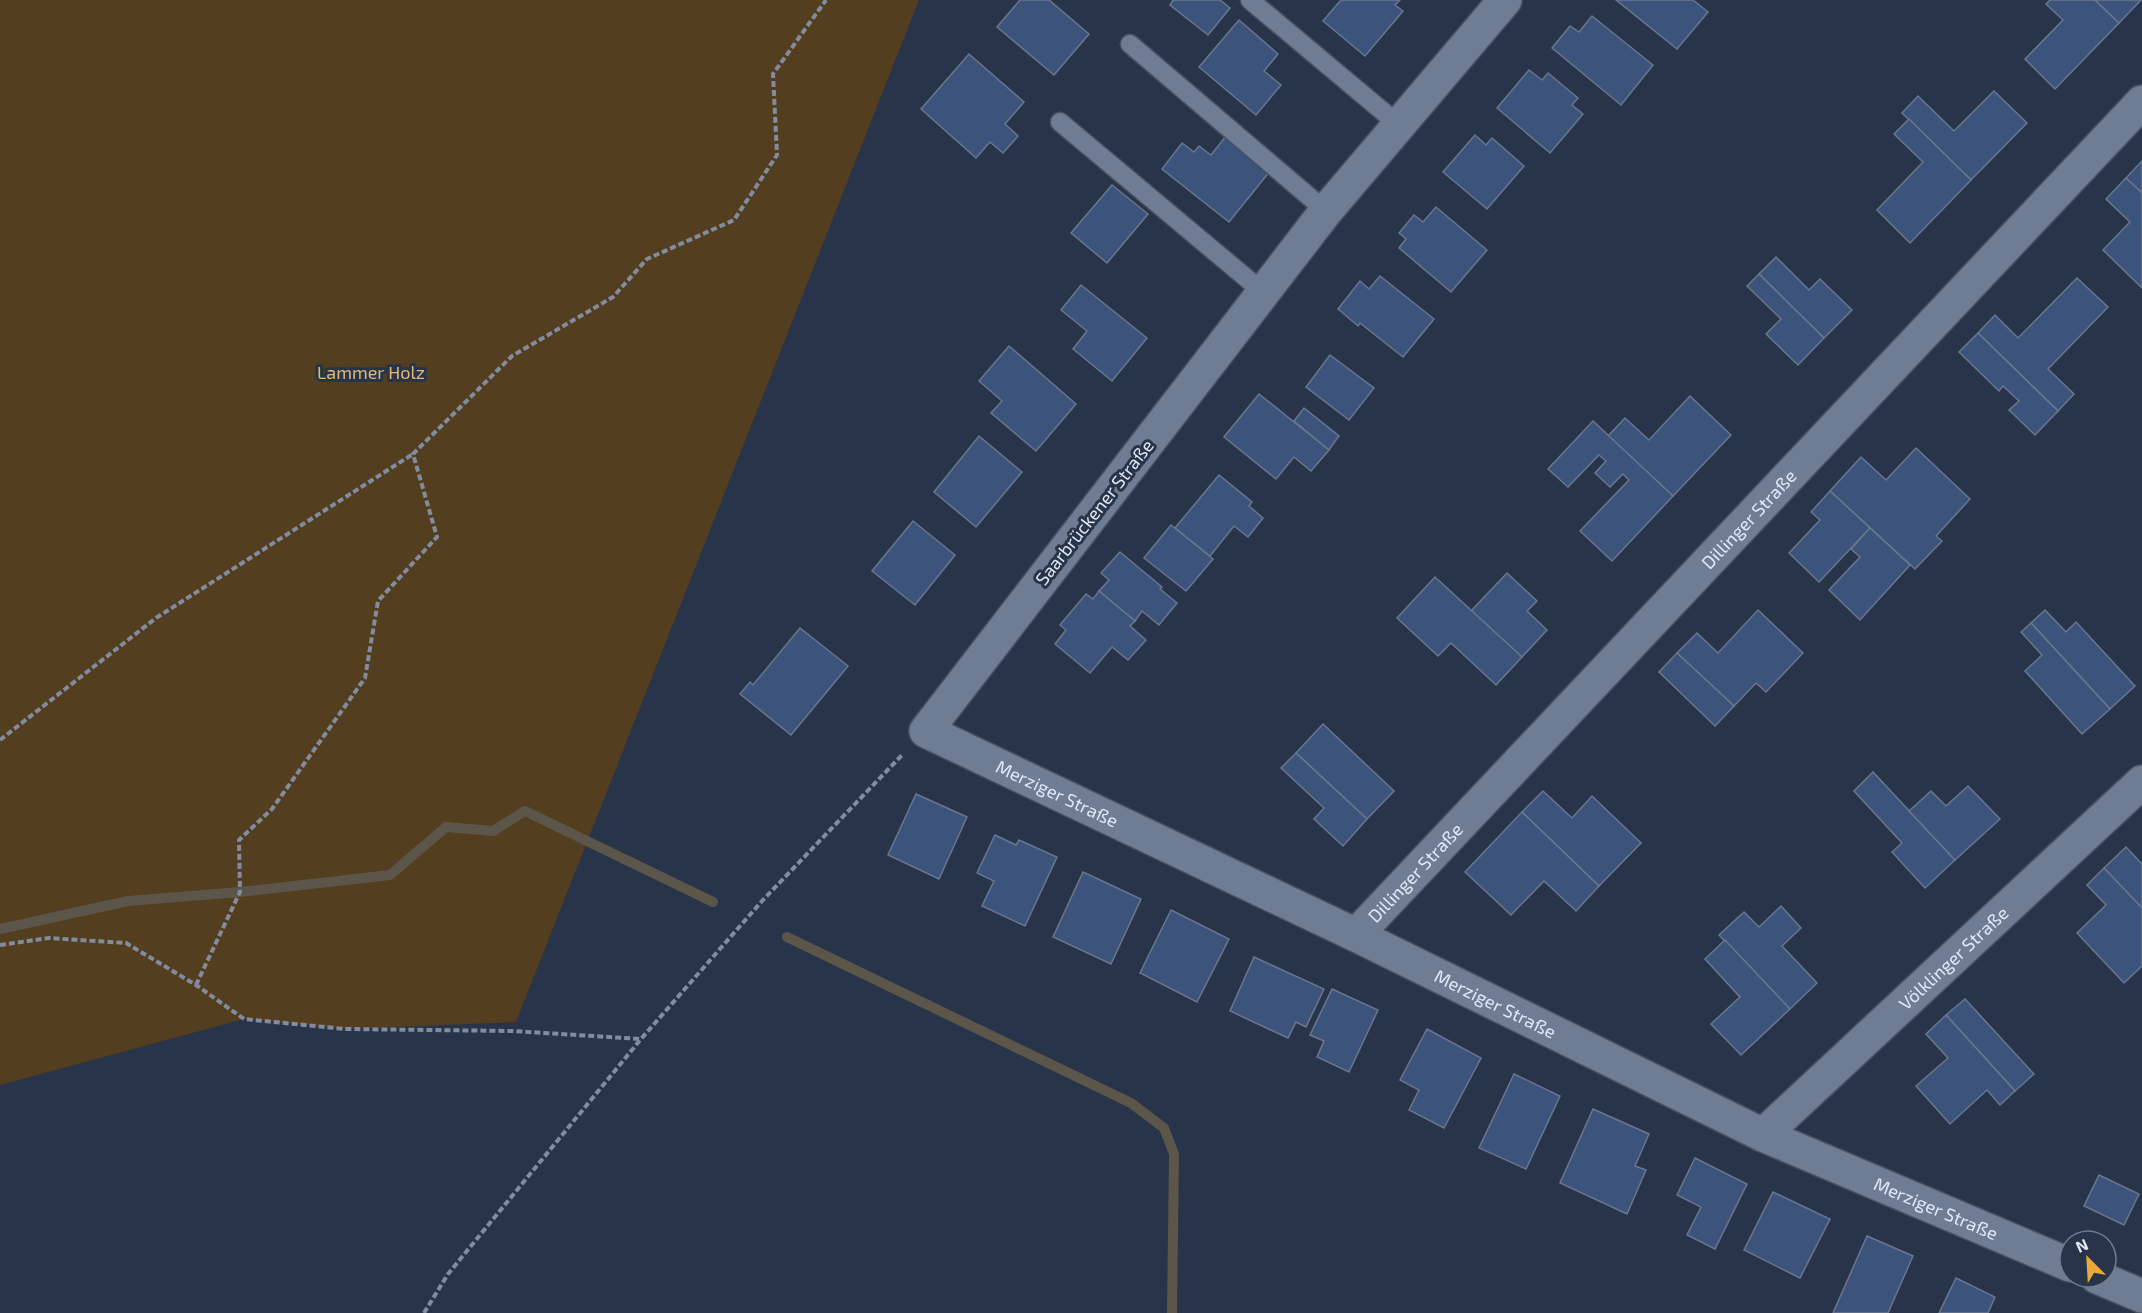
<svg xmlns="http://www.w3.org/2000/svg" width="2142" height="1313" font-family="'Exo 2',sans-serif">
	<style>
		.green { fill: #533e1f }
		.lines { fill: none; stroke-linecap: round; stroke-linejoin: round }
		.stream { stroke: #5c554a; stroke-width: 10 }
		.building { fill: #3c537b; stroke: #69778e; stroke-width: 1.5 }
		.service-casing { stroke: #465162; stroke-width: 21 }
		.minor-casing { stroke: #465162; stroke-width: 36 }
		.path { stroke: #828c9e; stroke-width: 4; stroke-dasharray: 6 3; stroke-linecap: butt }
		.service { stroke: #6e7c94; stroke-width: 18 }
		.minor { stroke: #6e7c94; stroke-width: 33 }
		.labels { text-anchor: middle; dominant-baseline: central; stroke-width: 6; stroke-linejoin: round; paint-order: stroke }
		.park-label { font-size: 18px; fill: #e7b874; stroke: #283449 }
		.street-label { font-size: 18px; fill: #e1e9f7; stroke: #283449 }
	</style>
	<rect width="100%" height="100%" fill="#283449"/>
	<!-- green -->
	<polygon class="green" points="0,0 919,0 516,1022 345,1029 244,1019 0,1085"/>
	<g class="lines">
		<!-- stream -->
		<g class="stream">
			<polyline points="0,929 128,901 240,892 390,875 446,827 493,831 525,811 713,902"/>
			<polyline points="787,937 1131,1103 1164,1128 1174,1154 1172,1313"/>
		</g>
	</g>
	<!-- building -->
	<g class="building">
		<polygon points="1020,0 1049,0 1089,34 1054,75 997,27"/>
		<polygon points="1173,0 1220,0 1230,8 1208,35 1170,5"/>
		<polygon points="1341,0 1400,0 1395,5 1403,11 1365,56 1323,21"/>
		<polygon points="1616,0 1693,0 1708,12 1677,49"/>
		<polygon points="2050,0 2095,0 2119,23 2055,89 2025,59 2063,20 2046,4"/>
		<polygon points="2095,0 2141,0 2119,23"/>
		<polygon points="1592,16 1653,65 1621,105 1552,48 1570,26 1579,32"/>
		<polygon points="1239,20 1278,54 1264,71 1281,85 1256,115 1199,67"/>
		<polygon points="969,54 1024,102 1005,124 1018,136 1003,153 990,142 976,158 921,109"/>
		<polygon points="1529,70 1542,80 1548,73 1578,98 1572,105 1583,114 1550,153 1497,108"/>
		<polygon points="1994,91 2027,123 1971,180 1902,113 1918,96 1954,131"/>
		<polygon points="1909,119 1971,180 1910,243 1877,210 1923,162 1894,134"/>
		<polygon points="1475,135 1486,145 1492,138 1524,166 1487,209 1443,172"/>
		<polygon points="1226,136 1270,171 1229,222 1162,169 1182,143 1194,152 1199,146 1211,155"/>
		<polygon points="2142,161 2142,193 2126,178"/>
		<polygon points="2126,178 2142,193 2142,288 2103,250 2130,222 2106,199"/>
		<polygon points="1112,185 1148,214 1107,263 1071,233"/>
		<polygon points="1436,207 1487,250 1451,292 1399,248 1406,239 1399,233 1414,215 1423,222"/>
		<polygon points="1776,257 1809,290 1820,279 1852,310 1824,338 1759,274"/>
		<polygon points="1759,274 1824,338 1798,365 1766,334 1781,319 1747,286"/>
		<polygon points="1380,276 1434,319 1403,357 1360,323 1358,326 1338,309 1360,281 1369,289"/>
		<polygon points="2077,278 2108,307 2048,369 2074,394 2058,411 1978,333 1995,315 2018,338"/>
		<polygon points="1081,285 1147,338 1112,381 1073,349 1087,331 1061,310"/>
		<polygon points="1978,333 2058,411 2035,435 2009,410 2019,401 2003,386 1999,391 1959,352"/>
		<polygon points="1009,346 1076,404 1036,451 991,413 1002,401 979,381"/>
		<polygon points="1330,355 1374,388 1349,420 1306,387"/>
		<polygon points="1259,394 1329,450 1311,471 1294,457 1276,479 1224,437"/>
		<polygon points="1690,396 1731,435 1673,496 1608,436 1625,418 1649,440"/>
		<polygon points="1304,408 1339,436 1329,450 1294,421"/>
		<polygon points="1593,421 1673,496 1612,561 1580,531 1629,480 1623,474 1610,487 1595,473 1606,461 1599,455 1568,487 1548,469"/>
		<polygon points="979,436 1022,472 976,527 934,492"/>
		<polygon points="1916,448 1970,499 1936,536 1942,541 1915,569 1830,491 1861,457 1886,480"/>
		<polygon points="1219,475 1252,502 1249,506 1263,518 1248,537 1234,526 1210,556 1175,528"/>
		<polygon points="1830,491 1870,528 1819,582 1789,553 1820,520 1811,512"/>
		<polygon points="913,521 955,555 915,605 872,571"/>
		<polygon points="1171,525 1213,559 1186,591 1144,558"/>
		<polygon points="1870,528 1910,565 1860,620 1829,590 1860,557 1851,549"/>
		<polygon points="1120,552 1162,587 1160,589 1177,603 1159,625 1142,611 1135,621 1099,591 1109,580 1101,573"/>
		<polygon points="1507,573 1537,601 1527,611 1547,630 1522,657 1471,611"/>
		<polygon points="1435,577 1522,657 1496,685 1451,643 1438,656 1397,618"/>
		<polygon points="1099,591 1135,621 1130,626 1146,640 1128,660 1112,647 1090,673 1055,644 1066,630 1060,625 1086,594 1093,599"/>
		<polygon points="1758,610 1803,653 1766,692 1756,683 1734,706 1677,653 1697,633 1718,653"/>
		<polygon points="2045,610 2066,632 2076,622 2135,686 2110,709 2031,623"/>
		<polygon points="2031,623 2110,709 2082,734 2025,671 2042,655 2021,632"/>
		<polygon points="800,628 848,666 791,735 740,694 750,682 753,685"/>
		<polygon points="1677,653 1734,706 1715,726 1659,672"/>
		<polygon points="1323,724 1394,791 1367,819 1296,753"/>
		<polygon points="1296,753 1367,819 1343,846 1314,819 1324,808 1281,768"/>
		<polygon points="1873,772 1955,860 1925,888 1892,852 1902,843 1854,791"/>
		<polygon points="1968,786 2000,819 1955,860 1909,811 1931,791 1946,806"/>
		<polygon points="1543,791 1572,818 1592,796 1641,843 1599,886 1522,812"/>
		<polygon points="916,794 967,817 939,879 888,855"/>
		<polygon points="1522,812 1599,886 1576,911 1544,881 1511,915 1465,872"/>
		<polygon points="995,835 1016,845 1019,840 1057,857 1025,926 982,906 994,881 977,873"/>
		<polygon points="2126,847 2142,864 2142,908 2104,868"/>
		<polygon points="2104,868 2142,908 2142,966 2124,983 2077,933 2106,905 2087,885"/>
		<polygon points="1083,872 1141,899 1111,964 1053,937"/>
		<polygon points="1781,906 1801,928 1782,946 1817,983 1790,1009 1719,935 1744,912 1759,927"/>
		<polygon points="1171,910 1229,939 1197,1002 1140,973"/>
		<polygon points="1725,940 1790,1009 1741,1055 1711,1024 1740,997 1705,959"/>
		<polygon points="1254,957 1324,989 1306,1027 1296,1022 1288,1038 1230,1011"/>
		<polygon points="1332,989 1378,1010 1349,1072 1317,1057 1324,1041 1310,1035"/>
		<polygon points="1965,999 2034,1074 2015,1091 1946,1015"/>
		<polygon points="1946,1015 2015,1091 2000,1105 1987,1090 1950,1124 1916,1086 1948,1058 1926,1034"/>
		<polygon points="1427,1029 1481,1058 1444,1128 1409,1110 1419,1090 1400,1080"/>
		<polygon points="1514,1074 1560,1096 1526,1169 1479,1148"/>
		<polygon points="1593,1109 1649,1134 1635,1166 1646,1170 1627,1214 1560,1183"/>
		<polygon points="1695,1158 1747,1184 1715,1249 1687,1235 1701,1207 1677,1195"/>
		<polygon points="2099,1175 2139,1194 2124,1225 2084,1206"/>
		<polygon points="1773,1192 1830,1219 1800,1278 1744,1250"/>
		<polygon points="1867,1236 1913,1256 1888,1313 1833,1313"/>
		<polygon points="1956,1278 1995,1297 1988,1313 1939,1313"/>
	</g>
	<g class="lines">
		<defs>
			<g id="service">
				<polyline points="1250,0 1399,125"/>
				<polyline points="1130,44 1326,211"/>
				<polyline points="1060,122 1263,292"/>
			</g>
			<g id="minor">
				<path id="s1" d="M1505,0L1326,211L926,731L1356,935L1763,1135L2070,1265"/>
				<path id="s2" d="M1356,935L2142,102"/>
				<path id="s3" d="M1763,1135L2142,782"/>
				<polyline points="2097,1277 2142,1296"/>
			</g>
		</defs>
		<!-- service casing -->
		<use href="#service" class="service-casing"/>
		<!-- minor casing -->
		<use href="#minor" class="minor-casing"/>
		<!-- path -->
		<g class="path">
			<polyline points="0,740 156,618 413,454"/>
			<polyline points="0,945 49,938 126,943 196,985 244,1019 345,1029 513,1031 641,1039"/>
			<polyline points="196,985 240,892 239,840 272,809 365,678 378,601 437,537 413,454 512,356 613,297 647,259 734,220 777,155 773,74 826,0"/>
			<polyline points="424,1313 448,1274 641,1039 762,901 902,755"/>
		</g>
		<!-- service -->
		<use href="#service" class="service"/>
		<!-- minor -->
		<use href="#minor" class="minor"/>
	</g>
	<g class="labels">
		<!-- park labels -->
		<g class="park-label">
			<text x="371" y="372">Lammer Holz</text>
		</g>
		<!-- street labels -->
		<g class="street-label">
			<text transform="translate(1094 512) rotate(-52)">Saarbrückener Straße</text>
			<text stroke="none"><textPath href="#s2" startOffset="572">Dillinger Straße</textPath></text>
			<text stroke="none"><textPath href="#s1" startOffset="1078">Merziger Straße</textPath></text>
			<text stroke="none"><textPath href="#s2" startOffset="86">Dillinger Straße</textPath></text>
			<text stroke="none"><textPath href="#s3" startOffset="260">Völklinger Straße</textPath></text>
			<text stroke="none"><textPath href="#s1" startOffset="1564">Merziger Straße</textPath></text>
			<text stroke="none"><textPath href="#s1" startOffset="2050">Merziger Straße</textPath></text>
		</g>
	</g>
	<!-- north arrow -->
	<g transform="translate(2088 1259) rotate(336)"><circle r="28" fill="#283449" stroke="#727c8f" stroke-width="1.5"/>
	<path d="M0-4.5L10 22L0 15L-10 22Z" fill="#eca93a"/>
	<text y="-9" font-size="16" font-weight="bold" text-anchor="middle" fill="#e1e9f7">N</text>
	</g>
</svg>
